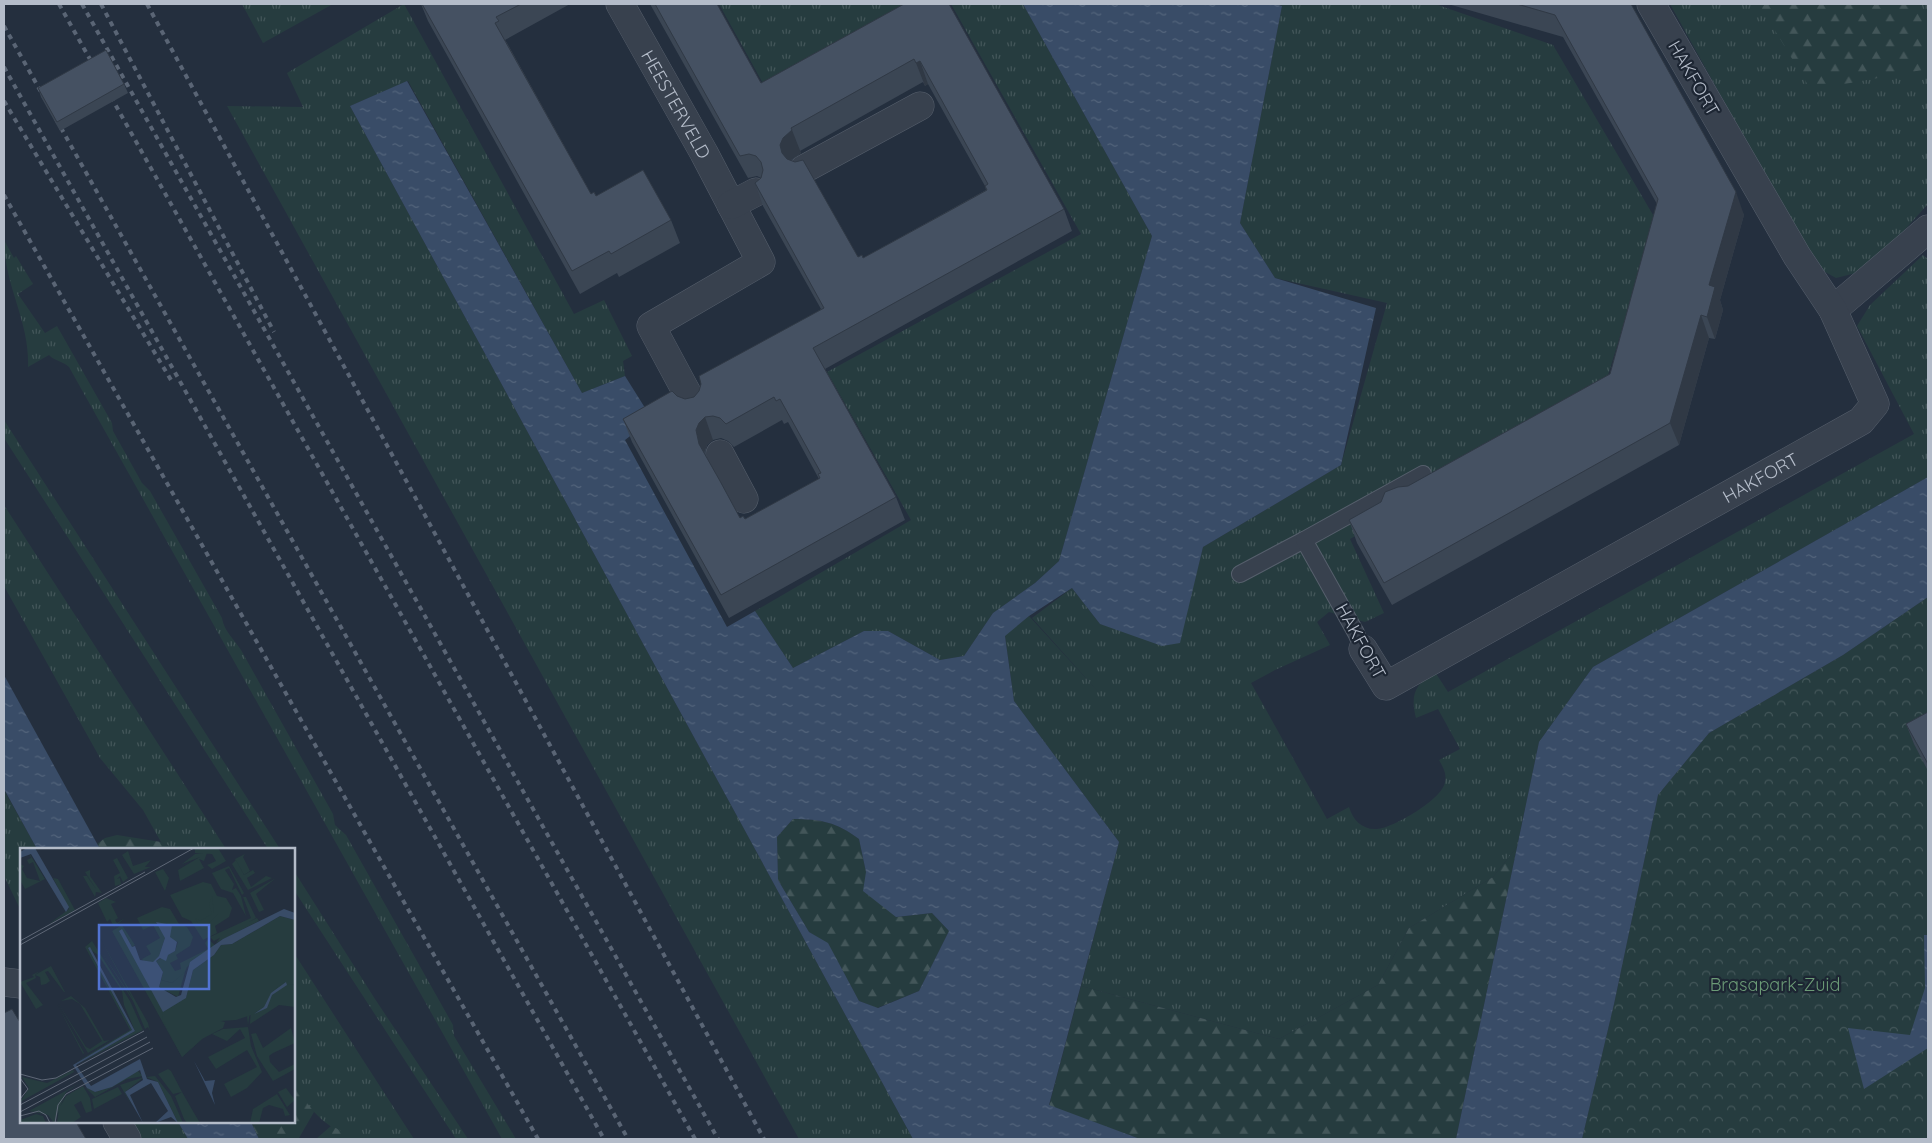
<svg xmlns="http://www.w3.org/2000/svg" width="1932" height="1143" font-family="Quicksand,sans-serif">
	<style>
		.grass { fill: url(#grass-tufts) }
		.forest { fill: url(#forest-firs) }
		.park { fill: url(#park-crowns) }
		.water { fill: url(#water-ripples); fill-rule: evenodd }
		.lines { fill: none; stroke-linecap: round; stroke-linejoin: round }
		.service-casing { stroke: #565f6c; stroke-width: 18 }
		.minor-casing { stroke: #565f6c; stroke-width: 29 }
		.service { stroke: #38414e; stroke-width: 16 }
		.minor { stroke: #38414e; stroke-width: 28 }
		.rail { stroke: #5a6575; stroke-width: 4; stroke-dasharray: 5 5; stroke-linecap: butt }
		.wall { fill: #3b4654; fill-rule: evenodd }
		.shaded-wall { fill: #303945 }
		.building { fill: #455162; stroke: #303945; fill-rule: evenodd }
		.labels { text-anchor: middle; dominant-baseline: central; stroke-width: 4.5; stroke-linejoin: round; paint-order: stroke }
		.street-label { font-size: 18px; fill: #b4bcc9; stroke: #1d2633 }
		.park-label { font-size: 18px; fill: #6b9a76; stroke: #1d2633 }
		.inset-road { fill: none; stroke: #5e6776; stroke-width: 1 }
		.view { fill: #5274d3; fill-opacity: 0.15; stroke: #5274d3; stroke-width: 2.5 }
		.inset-edge { fill: none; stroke: #b4bcc9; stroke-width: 2.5 }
	</style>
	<defs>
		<pattern id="grass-tufts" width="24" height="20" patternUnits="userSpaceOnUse" patternTransform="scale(1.25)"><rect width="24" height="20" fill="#263c3f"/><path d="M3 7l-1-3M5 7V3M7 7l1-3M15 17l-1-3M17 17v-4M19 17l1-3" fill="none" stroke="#435659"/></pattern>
		<pattern id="forest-firs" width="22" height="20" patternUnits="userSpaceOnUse" patternTransform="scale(1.25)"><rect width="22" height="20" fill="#263c3f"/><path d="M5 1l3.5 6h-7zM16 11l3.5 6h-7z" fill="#435659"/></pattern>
		<pattern id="park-crowns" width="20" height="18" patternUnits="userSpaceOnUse" patternTransform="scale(1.25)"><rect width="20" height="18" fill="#263c3f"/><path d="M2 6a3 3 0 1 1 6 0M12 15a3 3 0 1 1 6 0" fill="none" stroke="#435659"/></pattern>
		<pattern id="water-ripples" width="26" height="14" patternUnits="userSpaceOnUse" patternTransform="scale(1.25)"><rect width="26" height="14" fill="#394c67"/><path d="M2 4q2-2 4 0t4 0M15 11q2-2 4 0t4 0" fill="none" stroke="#53647b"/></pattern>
	</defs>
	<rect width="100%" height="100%" fill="#242f3e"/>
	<!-- grass -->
	<g class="grass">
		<polygon points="242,4 333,4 263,43"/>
		<polygon points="404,4 574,314 604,300 632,356 623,361 625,376 582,393 408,81 350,106 913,1139 799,1139 227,106 303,107 287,73"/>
		<polygon points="719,4 936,4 770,96"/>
		<polygon points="951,4 1023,4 1152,236 1059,561 1035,583 993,613 964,656 940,660 888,631 864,631 793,668 755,611 911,520 827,372 1081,234"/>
		<path d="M1274,4H1435L1553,45L1656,220L1605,385L1480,465L1350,539L1384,613L1365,622L1329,612L1317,622L1330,645L1275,670L1251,683L1327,819L1349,807C1353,820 1362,830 1377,829C1393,828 1443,799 1445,782C1447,774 1443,767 1439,760L1460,749L1438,709L1416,718C1410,695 1415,684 1435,672L1448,692L1914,434L1857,326L1870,305L1923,255L1928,259V477L1593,667L1539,742L1517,847L1493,877L1409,928L1378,985L1279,1039L1081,986L1119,842L1014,701L1005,635L1029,616L1102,696L1032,618L1072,588L1100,624L1179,643L1203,547L1341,465L1387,303L1275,278L1240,223L1282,6Z"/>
		<polygon points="1670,4 1928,4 1928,204 1882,255 1856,273 1836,278 1816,267"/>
		<path d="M4,240L14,258L16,256L33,284L18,294L45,333L57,326L112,423L113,431L142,483L150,491L222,618C224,631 234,639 241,650L333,814L335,825L346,835L453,1025L454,1036L516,1139H502L69,367C63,361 54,361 49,355L28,367C30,322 4,285 4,240Z"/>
		<polygon points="4,420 280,849 268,849 4,438"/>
		<polygon points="4,505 226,849 175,849 161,842 143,810 100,758 4,586"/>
		<polygon points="4,790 37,849 21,849 21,911 4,876"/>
		<polygon points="294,871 375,999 468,1139 456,1139 294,890"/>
		<path d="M294,953L414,1139C397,1139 376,1142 359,1139C332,1134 307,1108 294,1086Z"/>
		<polygon points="132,1122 178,1122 188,1139 142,1139"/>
	</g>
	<!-- forest -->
	<g class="forest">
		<polygon points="1759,4 1916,4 1928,28 1928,69 1811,90"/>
		<path d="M793,819C821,819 836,822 859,839L866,872L896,917L932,913L949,931L919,991L877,1008L859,1001L828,944L809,932L778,880L777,837Z"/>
		<polygon points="117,835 161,842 175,849 100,849 97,844 105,838"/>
		<polygon points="1517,847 1456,1139 1140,1139 1049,1106 1081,986 1279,1039 1378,985 1409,928 1493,877"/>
		<polygon points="294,1086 314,1112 299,1138 259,1139 251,1122 294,1122"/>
		<polygon points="331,1126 359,1139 316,1139"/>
	</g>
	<!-- park -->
	<polygon class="park" points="1928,597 1928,1139 1582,1139 1614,1004 1658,795 1709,733 1843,655"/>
	<!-- water -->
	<g class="water">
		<path d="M1023,4H1274L1282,6L1240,223L1275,278L1376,308L1341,465L1203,547L1180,643L1162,646L1100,624L1072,588L1029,616L1005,636L1014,701L1119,842L1049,1105L1140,1139H913L350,106L407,81L582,393L625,376L652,419L625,440L727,627L755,611L793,668L864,631H888L940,660L964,656L993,613L1035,583L1059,561L1152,236ZM793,819C821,819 836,822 859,839L866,872L863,891L896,917L932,913L949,931L919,991L878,1008L859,1001L828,943L809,932L778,880L777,837Z"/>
		<polygon points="1928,477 1928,597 1843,655 1709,733 1658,795 1614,1004 1582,1139 1456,1139 1539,742 1593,667"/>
		<polygon points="4,675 100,849 37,849 4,789"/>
		<polygon points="1924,935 1928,935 1928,1048 1864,1089 1848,1028 1910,1035 1925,988"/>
		<polygon points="178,1122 251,1122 259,1139 188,1139"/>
	</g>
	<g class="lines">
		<defs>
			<g id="service">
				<polyline points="1240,574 1304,540"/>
				<polyline points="1363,649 1356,633 1304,540 1423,474"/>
			</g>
			<g id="minor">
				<path id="s1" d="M620,4L704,153L761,262L651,326L694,406"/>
				<polyline points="804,169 920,106"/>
				<polyline points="731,205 756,192"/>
				<polyline points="1833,310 1928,229"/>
				<polyline points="720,454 744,499"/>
				<path id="s2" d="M1363,649L1386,686L1861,421L1875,404L1833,310L1797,256L1651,4"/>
				<polyline points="4,982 21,984"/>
				<polyline points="117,1122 127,1139"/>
			</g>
		</defs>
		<!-- service casing -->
		<use href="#service" class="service-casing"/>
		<!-- minor casing -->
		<use href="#minor" class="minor-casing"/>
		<!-- service -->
		<use href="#service" class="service"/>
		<!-- minor -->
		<use href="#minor" class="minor"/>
		<!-- rail -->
		<g class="rail">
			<polyline points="59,4 96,70"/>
			<polyline points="82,4 718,1139"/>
			<polyline points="101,4 274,332"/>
			<polyline points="147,4 764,1139"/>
			<polyline points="4,26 45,99"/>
			<polyline points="4,67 604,1139"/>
			<polyline points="106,88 695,1139"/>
			<polyline points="4,101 171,380"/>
			<polyline points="56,119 628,1139"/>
			<polyline points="4,195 538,1139"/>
		</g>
	</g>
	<!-- wall -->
	<g class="wall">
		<polygon points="421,4 570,4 505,40 507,43 591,194 671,220 680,243 619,277 617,273 580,294 428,21"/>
		<path d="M650,4H717L761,83L904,4L1064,209L1072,231L825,369L896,497L905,520L729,618L632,442L623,419L677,396L685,399L694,397L821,309L763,206L755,183L761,178L757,176L748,178ZM923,82L925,86L928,84L985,186L986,190L863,258L858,257L791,161L801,153L800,151ZM782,420L784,424L788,422L819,479L745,519L740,518L705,454L707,445L713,440L721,438L728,441L734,447Z"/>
		<polygon points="1448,4 1631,4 1744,215 1720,300 1723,310 1715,339 1709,338 1679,445 1392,605 1357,543 1349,520 1610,374 1657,204 1563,37"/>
		<polygon points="124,84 128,93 60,131 41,97 38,88"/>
		<polygon points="1928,712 1928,771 1914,744 1906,724"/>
	</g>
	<!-- shaded-wall -->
	<g class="shaded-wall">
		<polygon points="920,61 928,84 925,86 916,63"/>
		<polygon points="792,130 801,153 791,160 788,168 782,153 780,145 783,138"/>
		<polygon points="1736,192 1744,215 1720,300 1723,310 1715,339 1707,317 1709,285"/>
		<polygon points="1701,315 1709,338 1679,445 1670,423"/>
		<polygon points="705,417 713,440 707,445 704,453 699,444 696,430 699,423"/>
	</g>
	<!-- building -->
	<g class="building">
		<polygon points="422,4 521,4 496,17 499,21 495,23 591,194 594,192 596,196 643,170 671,220 611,254 609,251 572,271"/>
		<path d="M655,4H717L761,83L904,4H949L1064,209L813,348L896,497L721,595L623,419L672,391L677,396L685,399L694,397L699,391L701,384L699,376L824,308L755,183L761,178L763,170L761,162L756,156L749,154L740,156ZM914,59L916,63L920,61L988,184L985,186L987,190L949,211L863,258L862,255L858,257L803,160L795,162L787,159L782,153L780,145L783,138L792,130L791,128ZM774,397L776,401L780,399L821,473L818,474L820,478L745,519L743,516L740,518L720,481L699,444L696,430L699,423L705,417L713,416L720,418L726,424Z"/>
		<polygon points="1517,4 1631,4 1736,192 1709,285 1715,287 1707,317 1701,315 1670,423 1384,583 1349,520 1381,502 1385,492 1398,487 1408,486 1610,374 1658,199 1555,15"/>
		<polygon points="106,50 124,84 57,122 38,88"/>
		<polygon points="1928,712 1928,764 1906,724"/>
		<polygon points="12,1009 21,1024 21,1122 76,1122 86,1139 4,1139 4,1013"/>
	</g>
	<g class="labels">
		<!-- street labels -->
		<g class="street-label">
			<text transform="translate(1694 78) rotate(60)">HAKFORT</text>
			<text stroke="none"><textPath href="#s1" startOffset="115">HEESTERVELD</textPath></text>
			<text stroke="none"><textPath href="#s2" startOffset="472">HAKFORT</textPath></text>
			<text transform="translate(1361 641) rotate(61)">HAKFORT</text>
		</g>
		<!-- park labels -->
		<g class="park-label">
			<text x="1775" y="984">Brasapark-Zuid</text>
		</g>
	</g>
	<!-- overview -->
	<g transform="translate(20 848)">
		<rect width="275" height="275" fill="#242f3e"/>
		<path d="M175,0H198L206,13L192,21L187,17L196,13L192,6L175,5ZM108,3L113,18L131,12L125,19H131L114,26L102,7ZM9,5L25,31L5,41L0,32V16L4,18L2,21L7,30L20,33L13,14L9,16L7,12L11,10ZM187,5L184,13L179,11L184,20L160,33L158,22L180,9L162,16L175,6ZM225,6L223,9L230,23L224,27L215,11ZM97,10L108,30L103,34L100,28L97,31L100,30L101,36L95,38L94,28L100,25L93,12ZM209,18L224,45L222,47L209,20L205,22L214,36L212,42L216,40L221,48L226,68L213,45L201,41L192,25ZM143,21L149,30L145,43L135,24ZM70,22V28L82,45L76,44L75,49L63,28H67L76,41L65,24ZM33,30L38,31L55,62L29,76L49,61ZM183,34L191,36L197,48L206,50L212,60L209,69L195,78L197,85L183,92L171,73L162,69L150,47ZM223,49H226L236,70L194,93L190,89L231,70ZM86,50L96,54L91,56L98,70L95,72L97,75L105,70L94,79L90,71L87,74L78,55ZM142,59L150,61L159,76L167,79L173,89L170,98L156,107L158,111L150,115L155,123L161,121L160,115L188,101L185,95L188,91L196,98L167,119L164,126L152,135L141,132L143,124L136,113L155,103L158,94L145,90L139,108L134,114H124L122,111L131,106L126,98L140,90L133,77L123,82L117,70ZM237,70L239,73L196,95L202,87ZM102,77L115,97L112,99L103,81L143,162L252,99L275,139V159L259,157L230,176L231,157L228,177L227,168L204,171L162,209L92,83ZM80,90L128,175L130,183L128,179L125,181L113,153L76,96L113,151ZM72,93L110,153L123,182L58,216L115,183L104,157L102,143L78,107L68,100L112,182L110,185L53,216L110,182L65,99ZM20,123L15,127L16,130L6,135L23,157L16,161L0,134L14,129L12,127ZM51,148L65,160L84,193L90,192L68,205L38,155L66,199L70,201L82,193L60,156L52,151L41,153ZM37,156L64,205L60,210L63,206ZM228,179L231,198L242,224L227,240L211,249L204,236L237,219L227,202L196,221L188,209L225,190L220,181L207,193L192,186L203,181ZM271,180L275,195L253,205L249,208L250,214L259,224L275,216V221L253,233L237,208L231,186L236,185L243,200ZM148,221L151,223L162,244L153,246L138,226ZM53,222L54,224L0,254L9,240L2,229L27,235ZM117,222L123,228L107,231L75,249L65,239L75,244L92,239ZM135,228L151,248L163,275H158L138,234L126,229ZM124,229L105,244L112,258L100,237ZM60,235L46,244L34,275L28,267L9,263ZM63,238L70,250L72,263L66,265L61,253L54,257L61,269L52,275H37L39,261L46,248ZM98,239L102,246L74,261L72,251ZM266,240L275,252L267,259L258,244ZM257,246L270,267L265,268L263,261L249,257L243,260L239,275H230L233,261ZM16,266L23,268L26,275H0V272Z" fill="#263c3f"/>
		<path d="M216,12L224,27L233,22L235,25L227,30L231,39L246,28L252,30L228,42L212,16ZM256,30L236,46L244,62L239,64L230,45ZM192,48L194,65H199L188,76L190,80L182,82L175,70L180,73L192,66L189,57ZM165,124L158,149L139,139L141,132L152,135ZM162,244L174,265L180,275H167L164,271L155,248Z" fill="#263c3f"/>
		<path d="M260,68L275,72V136L267,137L265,134L255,141L244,159L234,166L216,172L200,173L205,174L203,180L182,191L162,209L142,171L143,164L166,150L173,122L194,107L201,97L212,96Z" fill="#263c3f"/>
		<path d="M31,118L45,144H44L28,123L25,124L30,133L26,136L21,137L20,129L15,127Z" fill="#263c3f"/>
		<path d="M7,0H15L49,59L46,64L11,6L0,10V4ZM264,61L275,65V72L260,68L212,96L201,97L194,107L173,122L166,150L143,164L99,83L102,81L112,99L115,98L120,112L133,114L139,108L145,90L136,74L152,77L150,89L157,94L155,103L148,107L146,113L140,110L136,113L143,124L139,139L156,149L161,147L170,114L203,91ZM70,99L115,183L56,217L71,238L120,211L127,231L138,234L158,275L151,269L135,275L148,263L131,235L110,247L123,275L105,244L123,232L120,222L92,239L75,244L67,240L53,217L112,182L68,100ZM266,134L267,137L252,147L247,160L234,166L244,159L251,145ZM174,213L185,233L195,232L192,245L195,257Z" fill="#394c67"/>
		<path class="inset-road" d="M0,93L125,24M0,97L174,0M0,226L22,232L36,230L124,183M0,230L8,241L0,251M0,257L127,189M0,264L130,194M0,268L19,263L26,267L30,275M35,275L38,257L46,246L133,200"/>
		<path class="view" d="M79,77H189V141H79Z"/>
		<rect width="275" height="275" class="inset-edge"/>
	</g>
	<!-- border -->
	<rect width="1932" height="1143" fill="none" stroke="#b4bcc9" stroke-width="10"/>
</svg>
